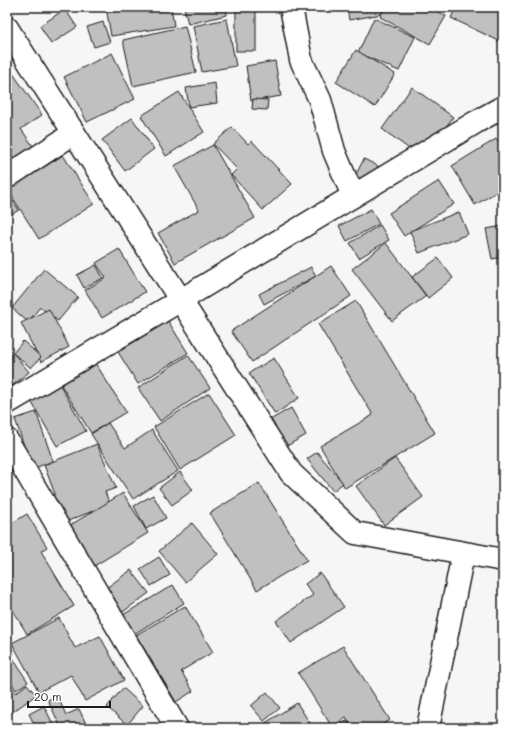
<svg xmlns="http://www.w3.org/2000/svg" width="510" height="735" font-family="Mali,sans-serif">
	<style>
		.building { fill: #c0c0c0; stroke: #1c1c1c }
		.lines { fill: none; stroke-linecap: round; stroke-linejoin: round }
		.minor-casing { stroke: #1c1c1c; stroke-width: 25 }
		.minor { stroke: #fff; stroke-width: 22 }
	</style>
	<rect width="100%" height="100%" fill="#f6f6f6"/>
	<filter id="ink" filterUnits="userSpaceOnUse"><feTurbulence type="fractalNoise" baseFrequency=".025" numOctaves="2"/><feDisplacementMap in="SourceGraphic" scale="8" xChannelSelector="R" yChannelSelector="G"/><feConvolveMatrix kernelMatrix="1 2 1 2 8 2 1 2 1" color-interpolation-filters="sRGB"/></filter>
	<g filter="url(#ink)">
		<!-- building -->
		<g class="building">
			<polygon points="106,7 171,7 174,26 111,36"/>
			<polygon points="184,7 226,7 227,15 188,24"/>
			<polygon points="347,7 392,7 393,12 349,20"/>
			<polygon points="385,7 429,7 446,16 430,44 380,17"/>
			<polygon points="456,7 503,7 503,37 501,42 451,18"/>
			<rect x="236" y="8" width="20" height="43"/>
			<polygon points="65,9 77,27 51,44 40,26"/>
			<polygon points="374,18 415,37 399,71 358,53"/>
			<polygon points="227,19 236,66 202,72 193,26"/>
			<polygon points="103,22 110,42 94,47 87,27"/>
			<polygon points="185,26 196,72 133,86 123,40"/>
			<polygon points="356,50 395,74 375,107 336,82"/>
			<polygon points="112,53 135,99 87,122 64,77"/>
			<polygon points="275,61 281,96 251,101 246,66"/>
			<polygon points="7,65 42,115 21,129 33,146 7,164"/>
			<polygon points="215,83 217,103 189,107 186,88"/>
			<polygon points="412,87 453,117 423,159 382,129"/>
			<polygon points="179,92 204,132 166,156 141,116"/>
			<polygon points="253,99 268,100 267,110 252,109"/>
			<polygon points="132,118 154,149 125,171 102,140"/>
			<polygon points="232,127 248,144 252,141 292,184 263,210 231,175 237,169 213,144"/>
			<polygon points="496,139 503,151 503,188 475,205 452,166"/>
			<polygon points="213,145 255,218 175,263 158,233 199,210 174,166"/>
			<polygon points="63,155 94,204 39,239 8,190"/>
			<polygon points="364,159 378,166 370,183 355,176"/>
			<polygon points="439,181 454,204 404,236 389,213"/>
			<polygon points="9,195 19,210 7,217 7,197"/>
			<polygon points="371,209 379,224 347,241 339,226"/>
			<polygon points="459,212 468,234 419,253 410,231"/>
			<polygon points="380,225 389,240 359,258 350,243"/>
			<polygon points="503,226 503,257 492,259 486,229"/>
			<polygon points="386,243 426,296 392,321 352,269"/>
			<polygon points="119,249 145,292 102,318 85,290 106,278 96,263"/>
			<polygon points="438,258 453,278 428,298 412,277"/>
			<polygon points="96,265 103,278 84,288 77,275"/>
			<polygon points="331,266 351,296 252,362 231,331"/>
			<polygon points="311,267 316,276 264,304 259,294"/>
			<polygon points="44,269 78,297 58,321 40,307 28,322 12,308"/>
			<polygon points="356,301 435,433 345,488 320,446 373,415 318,324"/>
			<polygon points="49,309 69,347 41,362 21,323"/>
			<polygon points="168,321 188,353 138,384 118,352"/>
			<polygon points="23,341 41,357 31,368 13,353"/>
			<polygon points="7,347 11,354 7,357"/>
			<polygon points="13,353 29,372 7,390 7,358"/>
			<polygon points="188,355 210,388 160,421 138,388"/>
			<polygon points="274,358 299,398 275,414 249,373"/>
			<polygon points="96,364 126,412 91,433 61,385"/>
			<polygon points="60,385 86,431 57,446 31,401"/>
			<polygon points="209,393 236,435 180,470 154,427"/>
			<polygon points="291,408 306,435 285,447 270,420"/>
			<polygon points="36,412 53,461 32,469 15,419"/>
			<polygon points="108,423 125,448 152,430 178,471 133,499 91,434"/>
			<polygon points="97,444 116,488 105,492 110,504 63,523 52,495 55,494 44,465"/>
			<polygon points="317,452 343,483 333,491 307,459"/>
			<polygon points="395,458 423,497 384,525 356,486"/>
			<polygon points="180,472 193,490 172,505 159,488"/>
			<polygon points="259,483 307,560 257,590 210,513"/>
			<polygon points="123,493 148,533 94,566 69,526"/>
			<polygon points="153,495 166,518 146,529 134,506"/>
			<polygon points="27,514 47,547 41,551 74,606 27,634 7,600 7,526"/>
			<polygon points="192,523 218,554 185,582 159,551"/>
			<polygon points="159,557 170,575 151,586 140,569"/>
			<polygon points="131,570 149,593 120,614 102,591"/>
			<polygon points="320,573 344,607 291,643 276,621 313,595 305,584"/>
			<polygon points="173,585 184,603 134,634 123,615"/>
			<polygon points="185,606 213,652 181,671 193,691 176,702 136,635"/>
			<polygon points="59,618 75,648 100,636 124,680 85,701 71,675 39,692 12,643"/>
			<polygon points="343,646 390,720 377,728 353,728 346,717 332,727 298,673"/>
			<polygon points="7,649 28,682 16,690 7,676"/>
			<polygon points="7,681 16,693 27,684 36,695 7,716"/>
			<polygon points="123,688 143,706 127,725 107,707"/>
			<polygon points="267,692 280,708 264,721 251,706"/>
			<polygon points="57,695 66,715 79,709 88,728 61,728 48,700"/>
			<polygon points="297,703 313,728 260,728 259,727"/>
			<polygon points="44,706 55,728 36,728 29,714"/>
			<polygon points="347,721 351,728 336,728 335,726"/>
		</g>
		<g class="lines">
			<defs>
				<g id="minor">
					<polyline points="291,7 301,60 320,100 334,151 353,196"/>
					<polyline points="7,28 291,473 355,533 503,560"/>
					<polyline points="7,177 74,133"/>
					<polyline points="7,403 181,300 476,122 503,107"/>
					<polyline points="7,440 177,728"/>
					<polyline points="428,728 463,554"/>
				</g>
			</defs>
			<!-- minor casing -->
			<use href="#minor" class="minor-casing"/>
			<!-- minor -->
			<use href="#minor" class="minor"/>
		</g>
	</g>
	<!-- margin -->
	<rect width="510" height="735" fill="none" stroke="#fff" stroke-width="24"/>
	<rect x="12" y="12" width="486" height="711" fill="none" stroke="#1c1c1c" stroke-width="1.5" filter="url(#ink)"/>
	<!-- scale -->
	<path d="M28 701v6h82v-6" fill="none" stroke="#1c1c1c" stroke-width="2"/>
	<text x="34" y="701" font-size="12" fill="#1c1c1c" stroke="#ffffff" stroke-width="3" paint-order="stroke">20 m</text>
</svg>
